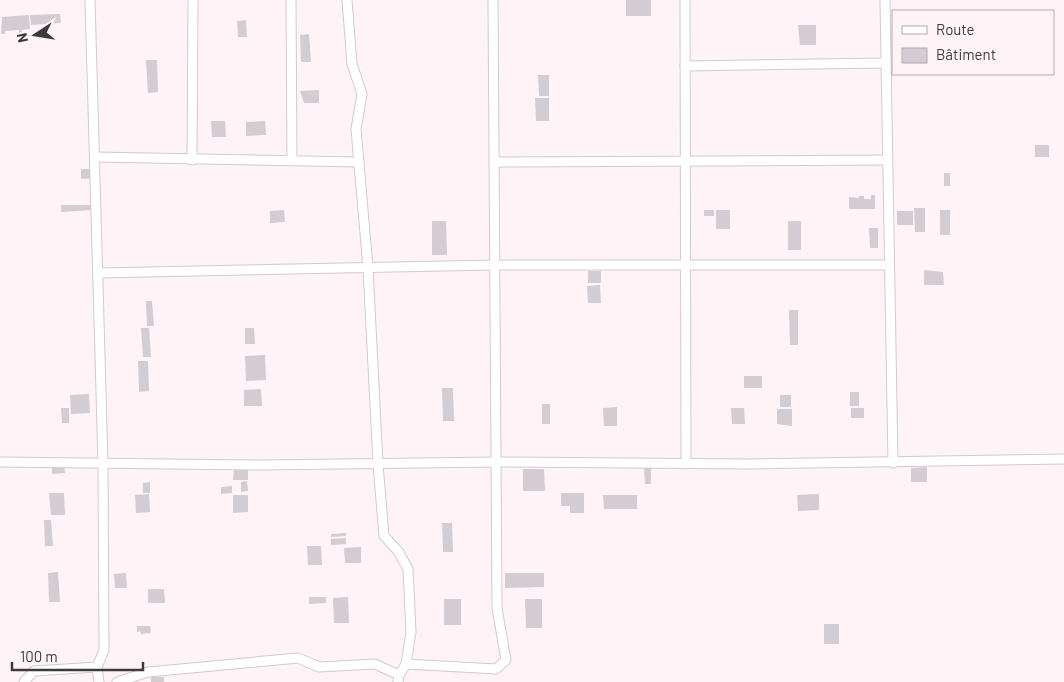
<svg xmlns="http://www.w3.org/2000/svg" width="1064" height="682" font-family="Barlow,sans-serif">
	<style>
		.building { fill: #d3ccd3 }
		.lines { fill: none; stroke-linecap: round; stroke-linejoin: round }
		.minor-casing { stroke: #d3c9cc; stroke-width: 11 }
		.minor { stroke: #fff; stroke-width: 9 }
	</style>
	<rect width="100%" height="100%" fill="#fef4f7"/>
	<!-- building -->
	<g class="building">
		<rect x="626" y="0" width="25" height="16"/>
		<polygon points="60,14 61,23 31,25 30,15"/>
		<polygon points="29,15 30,29 22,30 22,34 19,34 19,30 5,31 5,34 1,34 2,17"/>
		<polygon points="246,20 247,37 238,37 237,21"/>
		<polygon points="798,25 816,25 816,45 800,45"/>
		<polygon points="309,34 311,62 301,62 300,35"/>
		<polygon points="146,60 157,60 158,92 148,93"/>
		<polygon points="538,75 549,75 549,96 539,96"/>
		<polygon points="319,90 319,103 304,103 300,91"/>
		<polygon points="535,98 549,98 549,121 536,121"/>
		<polygon points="211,121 225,121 226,137 212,137"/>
		<polygon points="265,121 266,135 246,136 246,122"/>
		<rect x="1035" y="145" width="14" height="12"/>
		<polygon points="81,169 92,169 92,178 81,179"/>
		<rect x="944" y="173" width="6" height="13"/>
		<polygon points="871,195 875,195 875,209 849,209 849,197 859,198 859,196 864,196 864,199 871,199"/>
		<polygon points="61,205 91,205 91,210 61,212"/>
		<polygon points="914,208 925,208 925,232 915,232"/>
		<polygon points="284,210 285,222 270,223 270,211"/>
		<rect x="704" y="210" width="10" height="6"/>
		<rect x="716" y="210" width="14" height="19"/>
		<rect x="940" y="210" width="10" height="25"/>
		<rect x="897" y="211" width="16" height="14"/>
		<polygon points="432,221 446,221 447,255 432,255"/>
		<rect x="788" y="221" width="13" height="29"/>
		<polygon points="869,228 878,228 878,248 870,248"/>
		<polygon points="924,270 943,272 944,285 924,285"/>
		<rect x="588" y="271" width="13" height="12"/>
		<polygon points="600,285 601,303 588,303 587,286"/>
		<polygon points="146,301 152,301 154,326 147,326"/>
		<polygon points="789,310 798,310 798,345 790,345"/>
		<polygon points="141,328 149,328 151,357 143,357"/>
		<polygon points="245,328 254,328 255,344 245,344"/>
		<polygon points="265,355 266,380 246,381 245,356"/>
		<polygon points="138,361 148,361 149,391 139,392"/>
		<rect x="744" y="376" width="18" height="12"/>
		<polygon points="442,388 453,388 454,421 443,421"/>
		<polygon points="261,389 262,406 244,406 244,390"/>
		<rect x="850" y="392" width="9" height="14"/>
		<polygon points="89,394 90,413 71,414 70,395"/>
		<rect x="780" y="395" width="11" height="12"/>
		<rect x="542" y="404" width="8" height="20"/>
		<polygon points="617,407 617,426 604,426 603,408"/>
		<polygon points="61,408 69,408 69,423 62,423"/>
		<polygon points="731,408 744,408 745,424 732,424"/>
		<rect x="851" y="408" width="13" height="10"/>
		<polygon points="777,409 792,409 792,426 777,424"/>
		<polygon points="64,466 65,473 52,474 52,467"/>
		<polygon points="248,466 248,480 233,480 234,467"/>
		<polygon points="927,467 927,482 911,482 911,468"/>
		<polygon points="644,468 651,468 651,484 645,484"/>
		<polygon points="523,469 544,469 545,491 523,491"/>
		<polygon points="247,481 248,491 241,492 241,482"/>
		<polygon points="150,482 150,493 143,493 143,483"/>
		<polygon points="232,486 232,493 221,494 221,487"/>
		<polygon points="49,493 64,493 65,515 51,515"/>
		<polygon points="561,493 584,493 584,513 570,513 570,506 561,506"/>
		<polygon points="149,494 150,512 136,513 135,495"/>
		<polygon points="819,494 819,510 798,511 797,495"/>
		<polygon points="233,495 248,495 248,512 233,513"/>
		<polygon points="603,495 637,495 637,509 604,509"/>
		<polygon points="44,520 51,520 53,546 45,546"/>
		<polygon points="442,523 452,523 453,552 443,552"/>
		<polygon points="346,533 346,536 331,537 331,534"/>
		<polygon points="346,538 346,544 331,545 331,539"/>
		<polygon points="307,546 321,546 322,565 308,565"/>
		<polygon points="361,547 361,563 345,563 344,548"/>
		<polygon points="58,572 60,602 49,602 48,573"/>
		<polygon points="126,573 127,588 115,588 114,574"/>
		<polygon points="505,573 544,573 544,587 505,588"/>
		<polygon points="148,589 164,589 165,603 148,603"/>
		<polygon points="309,597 326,597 326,603 309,604"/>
		<polygon points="348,597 349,623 334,623 333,598"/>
		<rect x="444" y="599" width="17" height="26"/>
		<polygon points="525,599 542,599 542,628 526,628"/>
		<rect x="824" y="624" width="15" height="20"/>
		<polygon points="137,626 150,626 151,633 141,634 140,631 137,632"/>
		<rect x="151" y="677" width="13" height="5"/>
	</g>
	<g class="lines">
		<defs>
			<g id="minor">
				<polyline points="90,0 103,463 104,650 97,667 99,682"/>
				<polyline points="291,0 292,161"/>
				<polyline points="347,0 352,64 362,94 356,129 368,268 378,464 384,536 398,551 408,569 411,632 406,664 399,675 398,682"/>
				<polyline points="685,0 686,464"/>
				<polyline points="885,0 893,463"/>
				<polyline points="685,66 886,63"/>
				<polyline points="95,157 359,162"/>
				<polyline points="192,160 193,0"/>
				<polyline points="494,162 887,160"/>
				<polyline points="98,273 494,265 889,265"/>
				<polyline points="0,462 261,465 497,462 750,464 1064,459"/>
				<polyline points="406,664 496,669 506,660 497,608 493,0"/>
				<polyline points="24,682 34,671 97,667"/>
				<polyline points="117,682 148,672 298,658 319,667 375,664 399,675"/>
			</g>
		</defs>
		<!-- minor casing -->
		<use href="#minor" class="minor-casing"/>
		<!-- minor -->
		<use href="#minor" class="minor"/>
	</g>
	<!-- legend -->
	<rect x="892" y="10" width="162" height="65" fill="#fef4f7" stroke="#b1aaac"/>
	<rect x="902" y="26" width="25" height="8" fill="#ffffff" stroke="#b1aaac"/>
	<text x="936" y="35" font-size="15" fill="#3e3a3b">Route</text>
	<rect x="902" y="48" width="25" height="15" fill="#d3ccd3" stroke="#b1aaac"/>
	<text x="936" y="60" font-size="15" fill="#3e3a3b">Bâtiment</text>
	<!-- north arrow -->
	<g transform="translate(35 35) rotate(258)" stroke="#fef4f7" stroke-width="4" paint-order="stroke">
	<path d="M0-4L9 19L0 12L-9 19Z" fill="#3e3a3b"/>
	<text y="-8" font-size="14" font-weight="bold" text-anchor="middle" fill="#3e3a3b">N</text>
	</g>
	<!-- scale -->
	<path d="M12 662v8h131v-8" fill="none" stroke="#3e3a3b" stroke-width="2.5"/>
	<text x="20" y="662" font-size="15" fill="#3e3a3b" stroke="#fef4f7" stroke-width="4" paint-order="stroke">100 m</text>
</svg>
